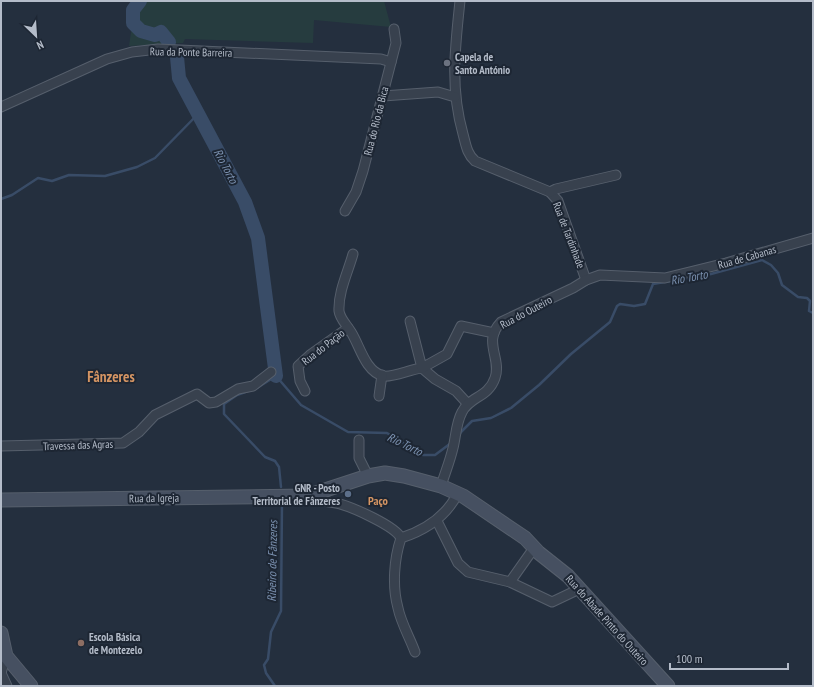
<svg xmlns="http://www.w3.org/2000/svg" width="814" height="687" font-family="'PT Sans Narrow',sans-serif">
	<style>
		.green { fill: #263c3f }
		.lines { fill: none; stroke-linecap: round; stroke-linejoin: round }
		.stream { stroke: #394c67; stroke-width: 2.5 }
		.river { stroke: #394c67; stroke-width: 14 }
		.street-casing { stroke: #565f6c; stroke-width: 11 }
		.secondary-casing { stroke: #565f6c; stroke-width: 15 }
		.street { stroke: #38414e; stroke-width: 9 }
		.secondary { stroke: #465061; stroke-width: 13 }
		.worship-dot { fill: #6b7280; stroke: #1d2633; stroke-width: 1.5 }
		.service-dot { fill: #5c6f8a; stroke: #1d2633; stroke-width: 1.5 }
		.education-dot { fill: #8d6e63; stroke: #1d2633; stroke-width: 1.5 }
		.labels { text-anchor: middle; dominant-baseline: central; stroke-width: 4; stroke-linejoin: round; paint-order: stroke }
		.street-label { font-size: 11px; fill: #b4bcc9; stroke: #1d2633 }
		.poi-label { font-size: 11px; font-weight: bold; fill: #b4bcc9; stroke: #1d2633; text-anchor: start }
		.water-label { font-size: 12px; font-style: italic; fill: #7c92b1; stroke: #1d2633 }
		.neighbourhood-label { font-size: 12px; font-weight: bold; fill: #d59563; stroke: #1d2633 }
		.district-label { font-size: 15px; font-weight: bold; fill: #d59563; stroke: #1d2633 }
	</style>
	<rect width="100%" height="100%" fill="#242f3e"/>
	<!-- green -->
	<polygon class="green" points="142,1 384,1 391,27 314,20 313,43 185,39 183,43 129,46 133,19"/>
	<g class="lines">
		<!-- stream -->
		<g class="stream">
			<polyline points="1,199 12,195 38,178 52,181 69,175 105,176 137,167 155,158 198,114"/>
			<polyline points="257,388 276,376 301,405 348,432 387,433 423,455 435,455 451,443"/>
			<polyline points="248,391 237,395 224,404 224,414 265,457 275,461 279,467 281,487"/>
			<polyline points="459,436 461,432 472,421 491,418 511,408 539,385 571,354 610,322 617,306 620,304 634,306 645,304 653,284 711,274 762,260 771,265 778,273 782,285 798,297 807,298 810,301 809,311 813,313"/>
			<polyline points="275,686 266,673 264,665 268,659 271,632 281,611 282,501"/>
		</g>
		<!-- river -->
		<g class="river">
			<polyline points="140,1 133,10 133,23 141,31 155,35 161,32 169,42"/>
			<polyline points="177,57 179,78 245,202 258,238 276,376"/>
		</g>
		<defs>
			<g id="street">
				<path d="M460,1C455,48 450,88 463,134C466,145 467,154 475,161L550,192L558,201L586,280"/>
				<polyline points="383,96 438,92 455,97"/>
				<polyline points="1,107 107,59 132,52 158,49 381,59 391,62"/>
				<polyline points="550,192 556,189 616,175"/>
				<polyline points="345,211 356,192 363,171 396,43 394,29"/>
				<path d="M353,254C348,272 338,292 339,311C340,319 347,325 351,332C360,346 365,371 383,376C392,378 411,369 422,368L435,379L456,391L467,403"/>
				<polyline points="410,321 422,368 447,354 461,326 494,333"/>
				<polyline points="305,391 300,381 298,366 310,355 348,328"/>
				<polyline points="379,396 382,375"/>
				<polyline points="359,440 359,458 368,476"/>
				<polyline points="1,446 123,443 139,432 155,415 197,394 209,403 216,402 238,389 253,386 271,372"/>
				<path d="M441,486C445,473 450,461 453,448C456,436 456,423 462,412C470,396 488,398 495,378C502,358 482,342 501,322L573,288L586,280L600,275L665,278L726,263L813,238"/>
				<path d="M307,496C318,502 328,501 340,504C354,508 395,526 401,538"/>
				<polyline points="437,521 458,563 468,572 510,582 552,602 573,592 579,587"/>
				<polyline points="510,582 534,548"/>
				<path d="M415,652C410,638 401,623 398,608C392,586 394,559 401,538C426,530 446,517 458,493"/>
				<polyline points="1,673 6,656 3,656"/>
				<polyline points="1,673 7,686"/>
			</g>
			<g id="secondary">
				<polyline points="1,500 307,496 368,476 385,473 404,476 441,486 463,496 525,538 539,553 568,576 668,686"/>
				<polyline points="1,633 6,656 31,686"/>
			</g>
		</defs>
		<!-- street casing -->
		<use href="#street" class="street-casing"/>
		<!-- secondary casing -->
		<use href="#secondary" class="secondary-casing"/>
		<!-- street -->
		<use href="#street" class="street"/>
		<!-- secondary -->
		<use href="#secondary" class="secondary"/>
	</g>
	<!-- markers -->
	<circle class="worship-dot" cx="447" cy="63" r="4"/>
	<circle class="service-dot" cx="348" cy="494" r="4"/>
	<circle class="education-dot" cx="81" cy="643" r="4"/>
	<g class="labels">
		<!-- street labels -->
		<g class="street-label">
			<text transform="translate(191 52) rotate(1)">Rua da Ponte Barreira</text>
			<text transform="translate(376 121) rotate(-76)">Rua do Rio da Bica</text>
			<text transform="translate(569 235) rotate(69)">Rua de Tardinhade</text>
			<text transform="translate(747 257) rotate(-16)">Rua de Cabanas</text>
			<text transform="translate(526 312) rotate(-28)">Rua do Outeiro</text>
			<text transform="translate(323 347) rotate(-38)">Rua do Pação</text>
			<text transform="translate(78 445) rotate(-2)">Travessa das Agras</text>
			<text transform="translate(154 498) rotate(-1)">Rua da Igreja</text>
			<text transform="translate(607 620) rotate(48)">Rua do Abade Pinto do Outeiro</text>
		</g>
		<!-- poi labels -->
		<g class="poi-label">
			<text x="455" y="57">Capela de<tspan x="455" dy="13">Santo António</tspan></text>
			<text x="340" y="488" text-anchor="end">GNR - Posto<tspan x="340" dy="13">Territorial de Fânzeres</tspan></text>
			<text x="89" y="637">Escola Básica<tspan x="89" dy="13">de Montezelo</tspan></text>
		</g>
		<!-- water labels -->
		<g class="water-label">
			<text transform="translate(226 166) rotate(62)">Rio Torto</text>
			<text transform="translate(689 277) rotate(-10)">Rio Torto</text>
			<text transform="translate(405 444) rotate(26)">Rio Torto</text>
			<text transform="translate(272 561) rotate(-89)">Ribeiro de Fânzeres</text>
		</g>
		<!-- neighbourhood labels -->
		<g class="neighbourhood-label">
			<text x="378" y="500">Paço</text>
		</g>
		<!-- district labels -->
		<g class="district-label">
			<text x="111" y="376">Fânzeres</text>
		</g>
	</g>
	<!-- border -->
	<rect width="814" height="687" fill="none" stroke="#b4bcc9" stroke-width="4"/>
	<!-- north arrow -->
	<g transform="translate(36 36) rotate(155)" stroke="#1d2633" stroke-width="3" paint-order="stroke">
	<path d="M0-3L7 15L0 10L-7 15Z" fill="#b4bcc9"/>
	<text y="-6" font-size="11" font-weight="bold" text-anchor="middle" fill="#b4bcc9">N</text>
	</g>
	<!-- scale -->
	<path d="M670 663v6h118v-6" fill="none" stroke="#b4bcc9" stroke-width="2"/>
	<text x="676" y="663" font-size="12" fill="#b4bcc9" stroke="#1d2633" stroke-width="3" paint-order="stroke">100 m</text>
</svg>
